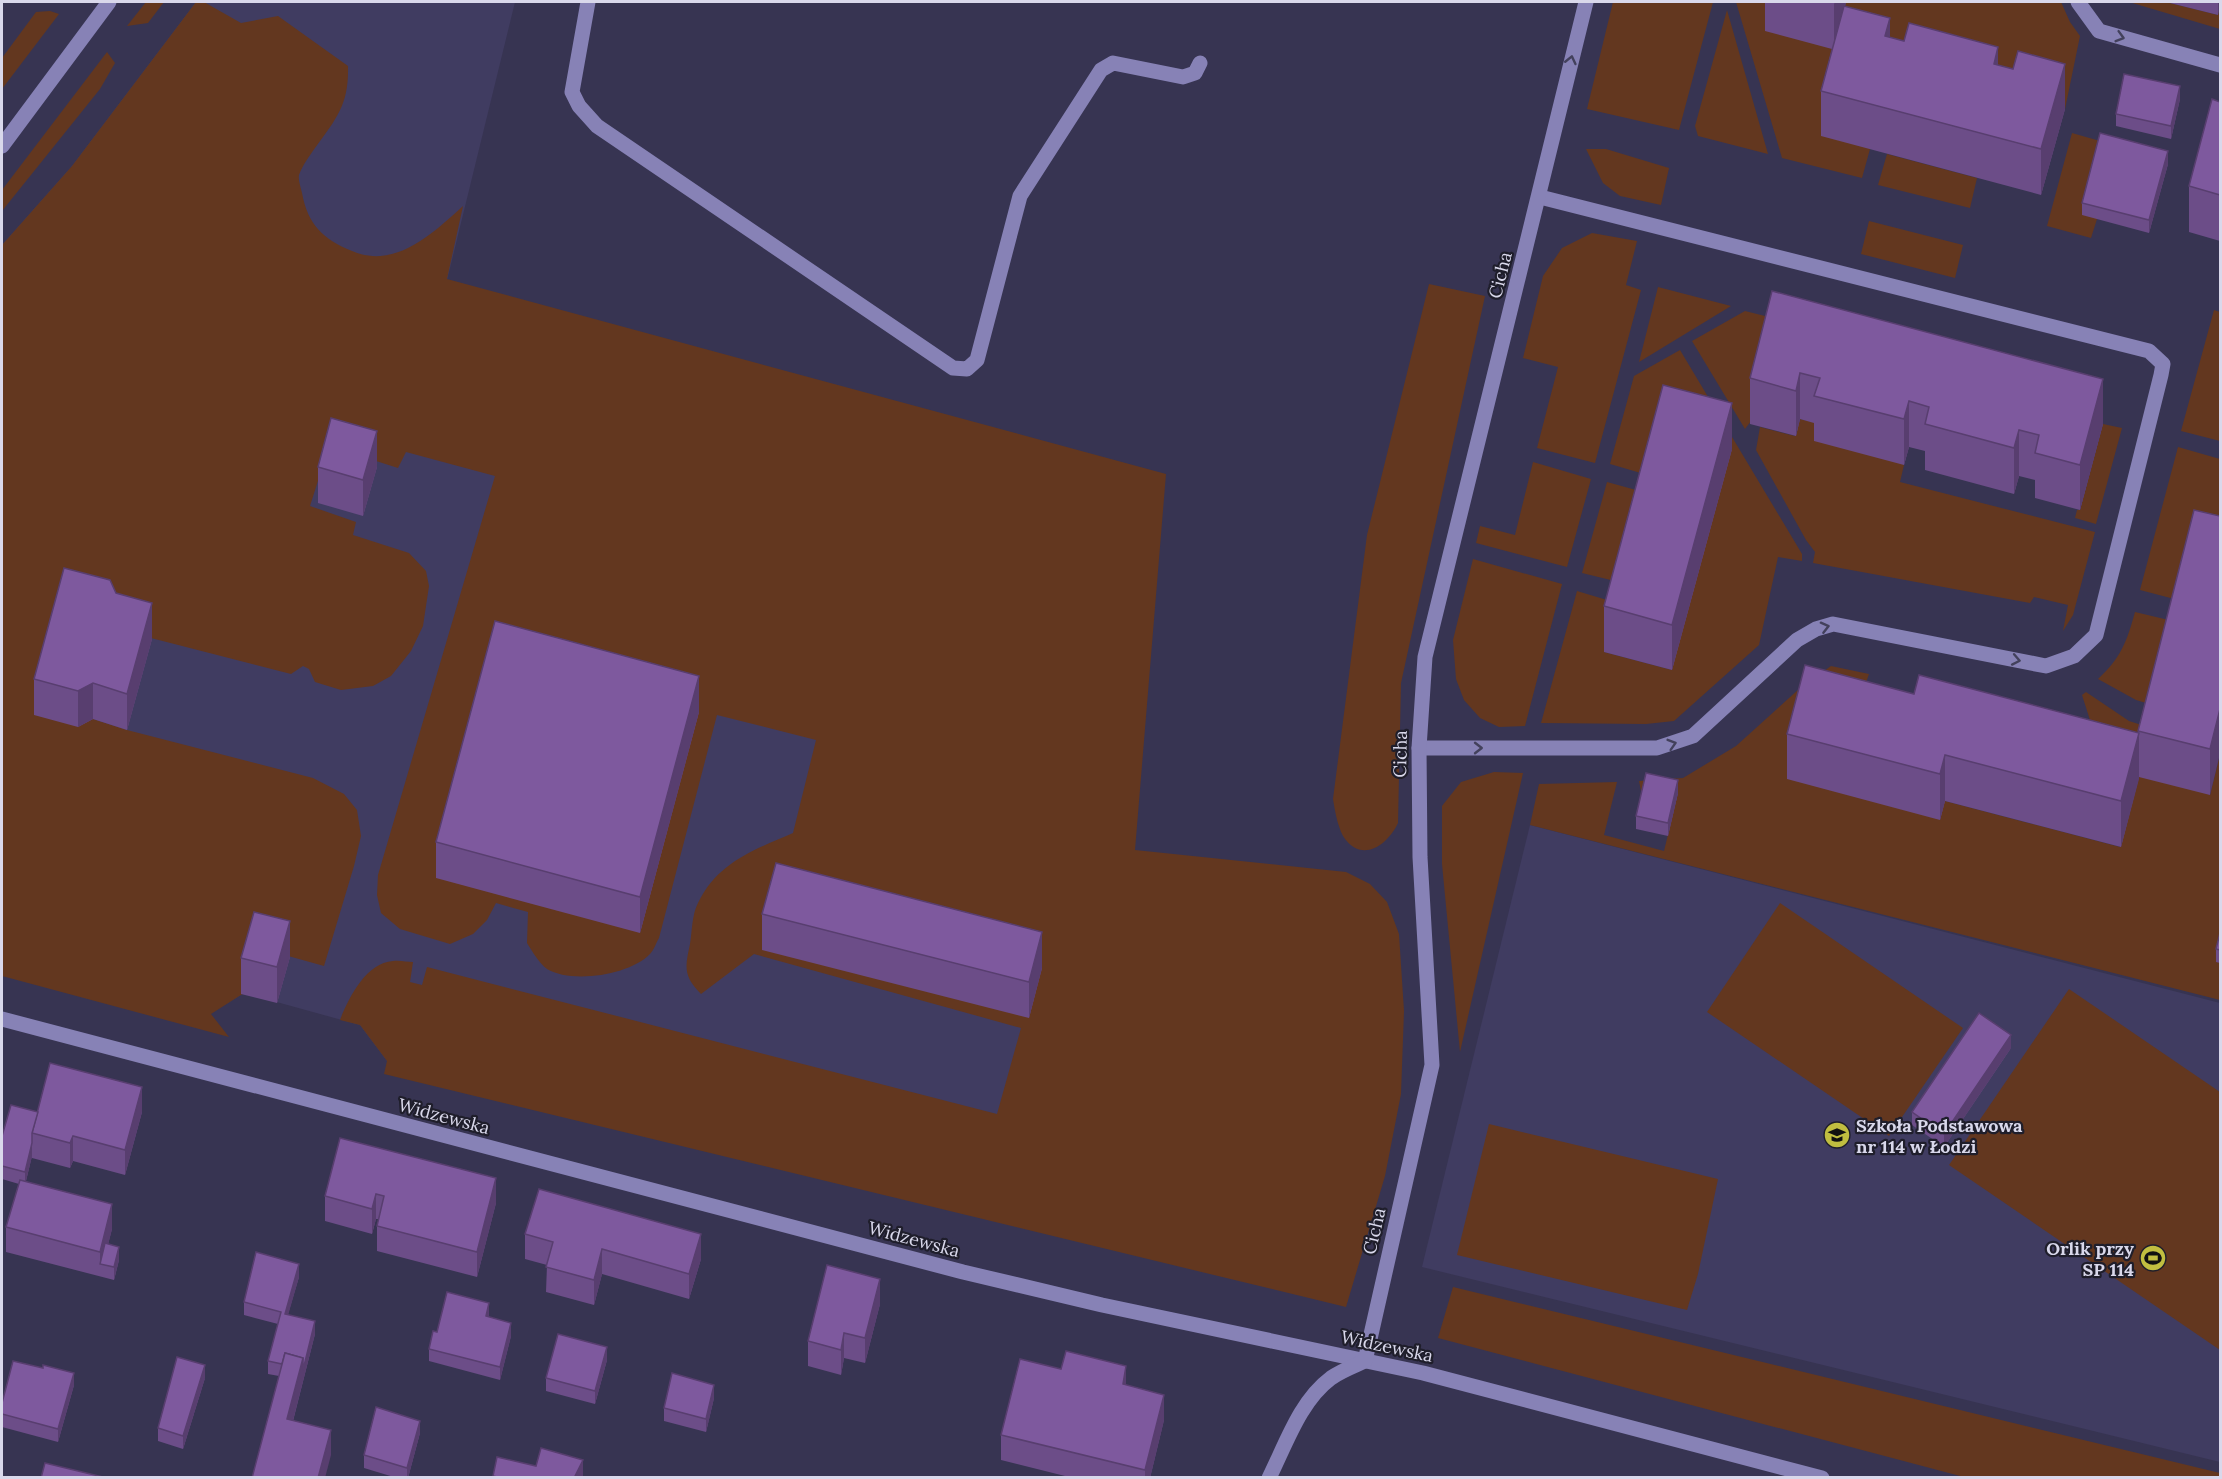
<svg xmlns="http://www.w3.org/2000/svg" width="2222" height="1479" font-family="Lora,serif">
	<style>
		.built { fill: #403c61 }
		.green { fill: #63371f }
		.lines { fill: none; stroke-linecap: round; stroke-linejoin: round }
		.minor { stroke: #8782b6; stroke-width: 15 }
		.wall { fill: #6c4d88 }
		.shaded-wall { fill: #583e6f }
		.building { fill: #7e599e; stroke: #583e6f; stroke-width: 1.5 }
		.oneway { stroke: #43415c }
		.labels { text-anchor: middle; dominant-baseline: central; stroke-width: 4.5; stroke-linejoin: round; paint-order: stroke }
		.street-label { font-size: 18px; fill: #d9d8eb; stroke: #1f1e2b }
		.poi-label { font-size: 18px; font-weight: bold; fill: #d9d8eb; stroke: #1f1e2b; text-anchor: start }
	</style>
	<rect width="100%" height="100%" fill="#373452"/>
	<!-- built -->
	<g class="built">
		<polygon points="196,2 515,2 426,366 1379,1171 387,1061 360,1025 244,993 210,1014 2,959 2,245 72,166"/>
		<polygon points="1530,825 2220,1003 2220,1462 1422,1267"/>
	</g>
	<!-- green -->
	<g class="green">
		<polygon points="146,2 164,2 148,23 127,26"/>
		<path d="M196,2H204L241,23L278,16L348,66C349,104 337,118 315,148C310,155 302,166 299,175C298,180 301,188 302,193C308,225 323,239 352,251C396,270 434,232 463,206L447,279L1166,474L1135,850L1346,872L1370,884L1387,902L1399,934L1404,1011L1401,1094L1385,1176L1346,1307L384,1074L387,1061L360,1025L340,1020C349,997 366,963 393,961C400,960 407,962 413,962L410,982L422,985L427,967L997,1114L1021,1028L754,954L701,994C683,976 685,967 690,944C692,931 692,914 698,903C718,862 754,850 793,833L816,740L717,715L659,938C656,943 654,950 650,954C630,975 572,984 547,969C539,963 532,951 527,943L528,912L496,903L487,920L473,934L450,944L400,929L381,913L377,895L378,875L495,476L406,452L398,468L329,446L310,506L356,522L353,535L409,553L426,571L429,586L423,626L411,651L391,676L373,686L341,690L315,682L309,669L303,666L291,674L116,629L93,719L127,730L313,778L344,794L357,810L361,836L354,866L324,966L256,947L244,993L211,1014L229,1037L2,976V245L72,166Z"/>
		<polygon points="1613,2 1713,2 1679,130 1587,109"/>
		<polygon points="1736,2 1773,2 1834,49 1846,2 2061,2 2070,22 2080,36 2065,109 1870,149 1862,178 1782,158"/>
		<polygon points="2129,2 2166,2 2218,15 2220,5 2220,29"/>
		<polygon points="1727,10 1768,154 1698,136 1695,126"/>
		<polygon points="50,11 59,14 2,89 2,58 36,12"/>
		<polygon points="107,52 115,63 100,89 2,211 2,190"/>
		<polygon points="2072,133 2100,141 2097,219 2091,238 2047,226"/>
		<polygon points="1586,149 1606,149 1669,168 1661,205 1620,196 1603,183"/>
		<polygon points="1887,154 1977,178 1970,208 1878,185"/>
		<polygon points="1869,221 1963,245 1955,278 1861,254"/>
		<polygon points="1592,233 1637,241 1626,285 1641,290 1595,463 1537,448 1558,367 1523,358 1543,276 1562,248"/>
		<path d="M1429,284L1485,296L1401,683L1398,823C1387,846 1361,864 1343,836C1337,824 1335,811 1333,799L1367,535Z"/>
		<polygon points="1658,287 1731,306 1639,362"/>
		<polygon points="2214,310 2220,312 2220,441 2181,431"/>
		<polygon points="1745,311 1820,330 1745,429 1692,341"/>
		<polygon points="1680,350 1802,554 1802,561 1778,557 1759,645 1674,721 1646,724 1541,723 1577,591 1617,603 1604,652 1672,670 1651,476 1610,464 1634,376"/>
		<polygon points="1800,419 1820,424 1904,465 1900,482 2095,532 2073,615 2063,631 2068,605 2034,597 2030,603 1813,563 1815,552 1806,540 1756,450 1760,427 1795,436"/>
		<polygon points="2103,424 2122,428 2096,524 2075,518 2077,510 2080,510"/>
		<polygon points="2178,447 2220,459 2220,562 2182,601 2140,590"/>
		<polygon points="1533,462 1591,479 1567,567 1476,543 1480,526 1515,535"/>
		<polygon points="1607,482 1647,493 1623,583 1582,573"/>
		<polygon points="1473,559 1562,584 1525,726 1499,727 1480,718 1464,700 1456,679 1453,640"/>
		<path d="M2135,612L2177,622L2156,706L2136,700L2098,679C2121,658 2127,641 2135,612Z"/>
		<polygon points="1831,666 1869,674 1852,723 1945,801 2120,847 2097,742 2082,695 2086,692 2129,721 2151,728 2210,795 2220,754 2220,1000 1530,825 1539,784 1617,782 1604,835 1664,851 1678,793 1643,801 1639,781 1683,778 1736,746 1799,689"/>
		<polygon points="1494,772 1523,773 1460,1052 1442,864 1442,806 1461,782"/>
		<polygon points="1780,903 1963,1028 1889,1136 1707,1012"/>
		<polygon points="2069,989 2220,1092 2220,1350 1949,1165"/>
		<polygon points="1489,1124 1718,1179 1698,1274 1687,1310 1457,1255"/>
		<polygon points="1453,1287 2220,1473 2220,1477 1964,1477 1438,1338"/>
	</g>
	<g class="lines">
		<!-- minor -->
		<g class="minor">
			<polyline points="588,2 572,92 579,106 597,126 953,368 967,369 977,360 1020,196 1101,70 1113,63 1183,77 1195,73 1200,63"/>
			<polyline points="2078,2 2099,31 2220,65"/>
			<polyline points="2,146 109,2"/>
			<polyline points="1419,748 1657,748 1693,736 1797,640 1816,629 1833,624 2046,666 2074,656 2096,635 2161,375 2163,364 2149,351 1540,197"/>
			<polyline points="2,1019 963,1272 1102,1305 1423,1373 1822,1478"/>
			<path d="M1269,1478C1286,1444 1300,1401 1331,1378C1341,1371 1354,1366 1365,1361L1432,1065L1420,857L1419,748L1425,657L1586,2"/>
		</g>
	</g>
	<!-- wall -->
	<g class="wall">
		<polygon points="1765,2 1846,2 1845,6 1890,38 1998,65 2065,109 2041,195 1821,136 1821,91 1832,49 1765,31"/>
		<polygon points="2166,2 2220,2 2218,15"/>
		<polygon points="2180,99 2171,139 2116,126 2116,114"/>
		<polygon points="2220,102 2220,241 2189,232 2189,186"/>
		<polygon points="2168,164 2149,233 2082,215 2082,203"/>
		<polygon points="1772,291 2103,424 2080,510 2035,498 2035,480 2019,476 2014,494 1925,470 1925,451 1909,447 1904,465 1814,441 1814,423 1800,419 1796,436 1750,424 1750,378"/>
		<polygon points="1732,449 1672,670 1604,652 1604,606"/>
		<polygon points="318,467 377,467 363,516 318,503"/>
		<polygon points="2220,516 2210,795 2139,777 2121,847 1945,801 1940,820 1787,779 1787,734 2138,733 2138,731"/>
		<polygon points="116,593 152,639 127,730 93,719 78,727 34,715 34,679"/>
		<polygon points="699,712 640,933 436,878 436,842"/>
		<polygon points="1678,793 1668,836 1636,829 1636,816"/>
		<polygon points="762,914 1042,968 1029,1018 762,950"/>
		<polygon points="2220,933 2220,963 2216,962 2216,949"/>
		<polygon points="290,957 277,1003 241,994 241,958"/>
		<polygon points="2011,1048 1944,1147 1912,1125 1912,1112"/>
		<polygon points="38,1112 142,1112 125,1175 73,1161 70,1168 32,1158 32,1156 26,1181 112,1229 108,1244 119,1260 114,1280 6,1252 6,1227 19,1184 2,1179 2,1136"/>
		<polygon points="340,1138 496,1203 477,1277 377,1251 377,1226 379,1219 376,1219 372,1234 325,1221 325,1196"/>
		<polygon points="525,1234 701,1259 689,1299 602,1274 594,1305 546,1292 547,1265 525,1259"/>
		<polygon points="299,1277 288,1314 315,1334 293,1421 331,1455 252,1478 279,1376 268,1374 268,1361 278,1324 244,1315 244,1302"/>
		<polygon points="880,1304 865,1363 844,1358 841,1375 808,1366 808,1341"/>
		<polygon points="488,1317 511,1336 500,1380 429,1361 429,1349 437,1332"/>
		<polygon points="607,1360 595,1404 546,1391 546,1378"/>
		<polygon points="205,1378 183,1449 158,1441 158,1428"/>
		<polygon points="74,1385 58,1442 2,1427 2,1403"/>
		<polygon points="1126,1385 1164,1420 1150,1478 1073,1478 1001,1460 1001,1435"/>
		<polygon points="714,1398 706,1432 664,1421 664,1408"/>
		<polygon points="420,1433 408,1478 397,1478 364,1468 364,1455"/>
	</g>
	<!-- shaded-wall -->
	<g class="shaded-wall">
		<polygon points="1835,2 1846,2 1834,49 1834,4"/>
		<polygon points="2218,2 2220,2 2218,15"/>
		<polygon points="1890,18 1890,64 1885,36"/>
		<polygon points="1998,47 1998,93 1994,64"/>
		<polygon points="2065,64 2065,109 2041,195 2041,149"/>
		<polygon points="2180,86 2180,99 2171,139 2171,126"/>
		<polygon points="2168,151 2168,164 2149,233 2149,220"/>
		<polygon points="1800,373 1800,419 1796,436 1796,391"/>
		<polygon points="2103,379 2103,424 2080,510 2080,465"/>
		<polygon points="1909,401 1909,447 1904,465 1904,419"/>
		<polygon points="1732,403 1732,449 1672,670 1672,625"/>
		<polygon points="2019,430 2019,476 2014,494 2014,448"/>
		<polygon points="377,431 377,467 363,516 363,480"/>
		<polygon points="152,603 152,639 127,730 127,694"/>
		<polygon points="699,676 699,712 640,933 640,897"/>
		<polygon points="93,683 93,719 78,727 78,691"/>
		<polygon points="2220,709 2220,754 2210,795 2210,749"/>
		<polygon points="2139,733 2139,779 2121,847 2121,801"/>
		<polygon points="1945,755 1945,801 1940,820 1940,774"/>
		<polygon points="1678,780 1678,793 1668,836 1668,823"/>
		<polygon points="290,921 290,957 277,1003 277,967"/>
		<polygon points="1042,932 1042,968 1029,1018 1029,982"/>
		<polygon points="2011,1035 2011,1048 1944,1147 1944,1134"/>
		<polygon points="142,1087 142,1112 125,1175 125,1150"/>
		<polygon points="73,1136 73,1161 70,1168 70,1143"/>
		<polygon points="32,1143 32,1156 25,1185 25,1172"/>
		<polygon points="496,1178 496,1203 477,1277 477,1252"/>
		<polygon points="376,1194 376,1219 372,1234 372,1209"/>
		<polygon points="112,1204 112,1229 103,1265 100,1264 100,1252"/>
		<polygon points="701,1234 701,1259 689,1299 689,1274"/>
		<polygon points="119,1247 119,1260 114,1280 114,1267"/>
		<polygon points="602,1249 602,1274 594,1305 594,1280"/>
		<polygon points="299,1264 299,1277 285,1326 285,1314"/>
		<polygon points="880,1279 880,1304 865,1363 865,1338"/>
		<polygon points="489,1303 489,1316 486,1329 486,1316"/>
		<polygon points="315,1321 315,1334 287,1444 287,1419 303,1358"/>
		<polygon points="511,1323 511,1336 500,1380 500,1367"/>
		<polygon points="844,1333 844,1358 841,1375 841,1350"/>
		<polygon points="607,1347 607,1360 595,1404 595,1391"/>
		<polygon points="205,1365 205,1378 183,1449 183,1436"/>
		<polygon points="1126,1366 1126,1391 1123,1384"/>
		<polygon points="74,1373 74,1385 58,1442 58,1429"/>
		<polygon points="714,1385 714,1398 706,1432 706,1419"/>
		<polygon points="1164,1395 1164,1420 1150,1478 1145,1478 1145,1470"/>
		<polygon points="420,1421 420,1433 408,1478 407,1478 407,1468"/>
		<polygon points="331,1430 331,1455 325,1478 318,1478"/>
		<polygon points="583,1460 583,1478 574,1478"/>
	</g>
	<!-- building -->
	<g class="building">
		<polygon points="1844,6 1890,18 1885,36 1904,41 1909,23 1998,47 1994,64 2013,69 2018,51 2065,64 2041,149 1821,91"/>
		<polygon points="2124,74 2180,86 2171,126 2116,114"/>
		<polygon points="2212,99 2220,102 2220,195 2189,186"/>
		<polygon points="2100,133 2168,151 2149,220 2082,203"/>
		<polygon points="1772,291 2103,379 2080,465 2035,453 2039,435 2019,430 2014,448 1925,424 1929,407 1909,401 1904,419 1814,396 1820,378 1800,373 1796,391 1750,378"/>
		<polygon points="1663,385 1732,403 1672,625 1604,606"/>
		<polygon points="331,418 377,431 363,480 318,467"/>
		<polygon points="2194,510 2220,516 2220,709 2210,749 2138,731"/>
		<polygon points="64,568 110,580 116,593 152,603 127,694 93,683 78,691 34,679"/>
		<polygon points="495,621 699,676 640,897 436,842"/>
		<polygon points="1805,665 1914,694 1919,675 2139,733 2121,801 1945,755 1940,774 1787,734"/>
		<polygon points="1646,773 1678,780 1668,823 1636,816"/>
		<polygon points="776,863 1042,932 1029,982 762,914"/>
		<polygon points="254,912 290,921 277,967 241,958"/>
		<polygon points="2220,933 2220,950 2216,949"/>
		<polygon points="1979,1013 2011,1035 1944,1134 1912,1112"/>
		<polygon points="50,1063 142,1087 125,1150 73,1136 70,1143 32,1133"/>
		<polygon points="11,1105 38,1112 32,1133 32,1143 25,1172 2,1166 2,1136"/>
		<polygon points="340,1138 496,1178 477,1252 377,1226 384,1196 376,1194 372,1209 325,1196"/>
		<polygon points="20,1180 112,1204 100,1252 6,1227"/>
		<polygon points="539,1189 701,1234 689,1274 602,1249 594,1280 546,1267 553,1242 525,1234"/>
		<polygon points="105,1243 119,1247 114,1267 100,1264"/>
		<polygon points="256,1252 299,1264 285,1314 315,1321 303,1370 303,1358 285,1353 282,1364 268,1361 281,1312 244,1302"/>
		<polygon points="827,1265 880,1279 865,1338 844,1333 841,1350 808,1341"/>
		<polygon points="447,1292 489,1303 486,1316 511,1323 500,1367 429,1349 433,1331 437,1332"/>
		<polygon points="558,1334 607,1347 595,1391 546,1378"/>
		<polygon points="1066,1351 1126,1366 1123,1384 1164,1395 1145,1470 1001,1435 1020,1359 1061,1369"/>
		<polygon points="285,1353 303,1358 287,1419 331,1430 318,1478 252,1478"/>
		<polygon points="177,1357 205,1365 183,1436 158,1428"/>
		<polygon points="13,1361 43,1368 43,1365 74,1373 58,1429 2,1414 2,1403"/>
		<polygon points="672,1373 714,1385 706,1419 664,1408"/>
		<polygon points="376,1407 420,1421 407,1468 364,1455"/>
		<polygon points="541,1448 583,1460 574,1478 501,1478 493,1476 497,1457 536,1466"/>
		<polygon points="45,1463 107,1478 41,1478"/>
	</g>
	<!-- one-way arrows -->
	<defs><path id="oneway-chevron" d="M-2-3.5L2.5 0L-2 3.5" fill="none" stroke-width="1.6" stroke-linecap="round" stroke-linejoin="round" transform="scale(1.5)"/></defs>
	<g class="oneway">
		<use href="#oneway-chevron" transform="translate(2120 37) rotate(16)"/>
		<use href="#oneway-chevron" transform="translate(1571 60) rotate(-77)"/>
		<use href="#oneway-chevron" transform="translate(1825 627) rotate(-14)"/>
		<use href="#oneway-chevron" transform="translate(2016 660) rotate(11)"/>
		<use href="#oneway-chevron" transform="translate(1672 744) rotate(-17)"/>
		<use href="#oneway-chevron" transform="translate(1478 748)"/>
	</g>
	<!-- icons -->
	<defs>
		<symbol id="school-disc" viewBox="-11 -11 22 22"><circle r="9.5" fill="#c1be40" stroke="#1f1e2b"/><path d="M0-5L7-2L0 1L-7-2ZM-4 1L0 2.5L4 1V4Q0 6-4 4Z" fill="#111"/></symbol>
		<symbol id="stadium-disc" viewBox="-11 -11 22 22"><circle r="9.5" fill="#c1be40" stroke="#1f1e2b"/><path d="M0-5a6.5 5 0 1 0 0 10a6.5 5 0 1 0 0-10ZM-3.5-1.8h7v3.6h-7Z" fill="#111"/></symbol>
	</defs>
	<g fill-rule="evenodd">
		<use href="#school-disc" x="1822" y="1120" width="30" height="30"/>
		<use href="#stadium-disc" x="2138" y="1243" width="30" height="30"/>
	</g>
	<g class="labels">
		<!-- street labels -->
		<g class="street-label">
			<text transform="translate(1500 275) rotate(-76)">Cicha</text>
			<text transform="translate(1400 754) rotate(-89)">Cicha</text>
			<text transform="translate(444 1116) rotate(15)">Widzewska</text>
			<text transform="translate(1374 1231) rotate(-77)">Cicha</text>
			<text transform="translate(914 1239) rotate(15)">Widzewska</text>
			<text transform="translate(1387 1346) rotate(12)">Widzewska</text>
		</g>
		<!-- poi labels -->
		<g class="poi-label">
			<text x="1856" y="1125">Szkoła Podstawowa<tspan x="1856" dy="21">nr 114 w Łodzi</tspan></text>
			<text x="2134" y="1248" text-anchor="end">Orlik przy<tspan x="2134" dy="21">SP 114</tspan></text>
		</g>
	</g>
	<!-- border -->
	<rect width="2222" height="1479" fill="none" stroke="#d9d8eb" stroke-width="6"/>
</svg>
